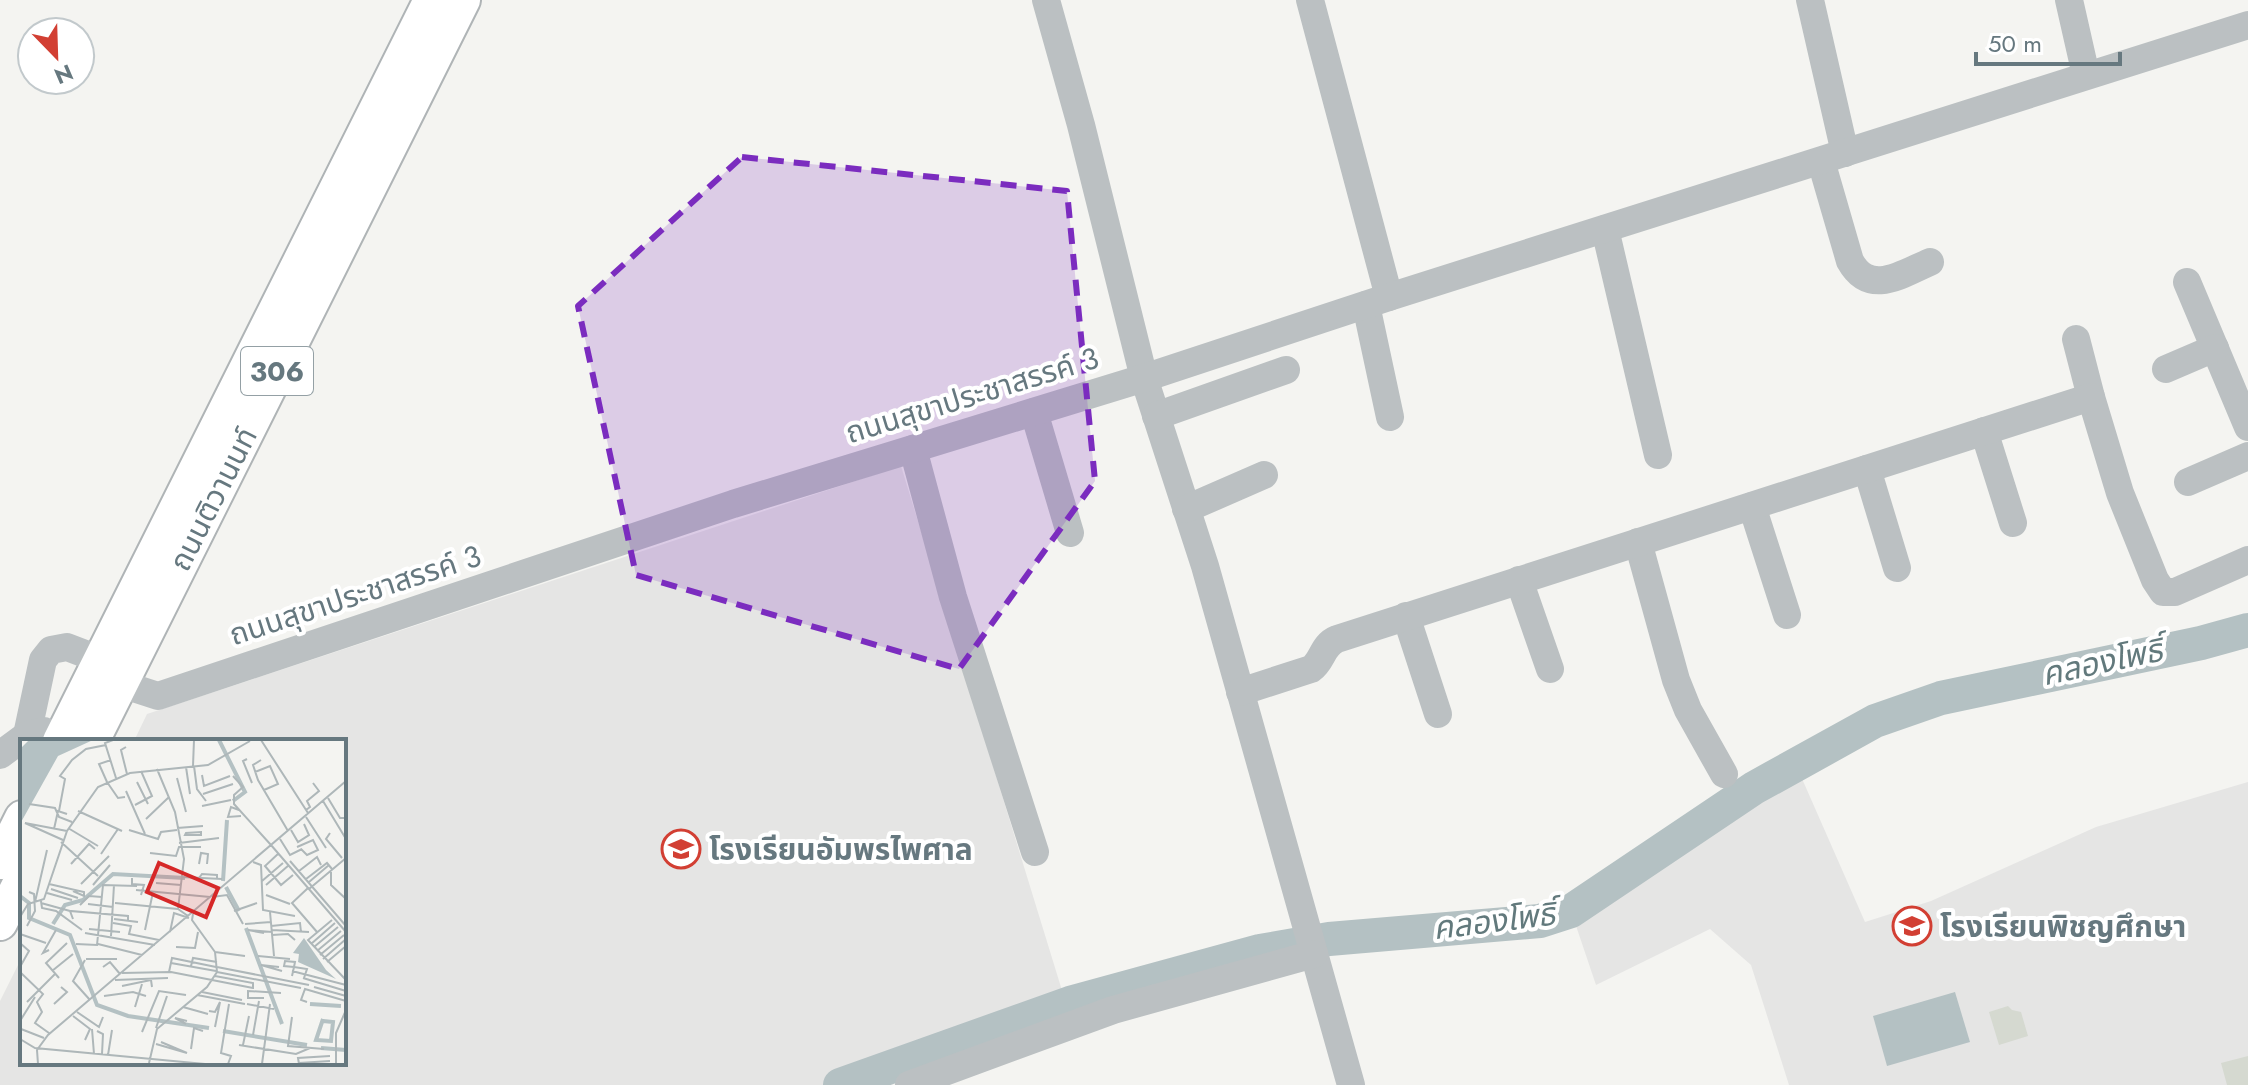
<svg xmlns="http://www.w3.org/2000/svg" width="2248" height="1085" font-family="Jost,'Noto Sans Thai',sans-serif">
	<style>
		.built { fill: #e5e5e4 }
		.green { fill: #d5d9d0 }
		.water { fill: #b4c1c3 }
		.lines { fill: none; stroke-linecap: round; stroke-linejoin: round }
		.river { stroke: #b4c1c3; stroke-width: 34 }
		.major-casing { stroke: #afb4b6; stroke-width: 38 }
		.minor { stroke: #bbc0c2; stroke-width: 28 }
		.major { stroke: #fff; stroke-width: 34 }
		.marked { fill: #7b2cbf; fill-opacity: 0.2; stroke: #7b2cbf; stroke-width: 6; stroke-dasharray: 16 10; stroke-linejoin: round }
		.labels { text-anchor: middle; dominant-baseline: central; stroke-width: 8; stroke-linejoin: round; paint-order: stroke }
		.shield { fill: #fff; stroke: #94a0a5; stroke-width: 2 }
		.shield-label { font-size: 28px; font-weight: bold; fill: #66787f }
		.street-label { font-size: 30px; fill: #66787f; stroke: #fff }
		.poi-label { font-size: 30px; font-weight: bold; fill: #66787f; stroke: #fff; text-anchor: start }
		.water-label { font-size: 32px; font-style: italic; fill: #62797c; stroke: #fff }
		.inset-river { fill: none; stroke: #b4c1c3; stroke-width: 4 }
		.inset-road { fill: none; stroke: #aeb7b9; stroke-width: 2 }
		.view { fill: #d62828; fill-opacity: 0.15; stroke: #d62828; stroke-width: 4 }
		.inset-edge { fill: none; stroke: #66787f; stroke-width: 4 }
	</style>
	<rect width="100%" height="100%" fill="#f4f4f1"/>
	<!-- built -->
	<g class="built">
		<polygon points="901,466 1064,997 830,1085 0,1085 0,1001 22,957 22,1063 344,1063 344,741 134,741 147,714"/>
		<polygon points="1796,765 1865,922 1931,901 2096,827 2248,782 2248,1085 1789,1085 1751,965 1710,929 1596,985 1571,911"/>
	</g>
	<!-- green -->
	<g class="green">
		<polygon points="2008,1006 2012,1010 2021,1012 2028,1036 1999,1045 1989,1012"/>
		<polygon points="2248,1056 2248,1085 2227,1085 2221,1063"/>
	</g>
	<!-- water -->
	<polygon class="water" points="1955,992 1970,1042 1887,1066 1873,1016"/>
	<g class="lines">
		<!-- river -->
		<polyline class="river" points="840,1085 1070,1003 1260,951 1329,939 1540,921 1571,911 1754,788 1875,721 1941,698 2201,643 2248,630"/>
		<defs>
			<g id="major">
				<polyline points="60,741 431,0"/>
				<polyline points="92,741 463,0"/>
				<polyline points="0,862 22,818"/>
				<polyline points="0,923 22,879"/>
			</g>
		</defs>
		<!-- major casing -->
		<use href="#major" class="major-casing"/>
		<!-- minor -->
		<g class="minor">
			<polyline points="1046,0 1081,125 1144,378 1205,566 1351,1085"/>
			<polyline points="1310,0 1389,297"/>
			<polyline points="1810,0 1845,153"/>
			<polyline points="2069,0 2086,75"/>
			<path d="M1821,161L1850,261C1870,297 1902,274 1930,262"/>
			<polyline points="1605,229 1658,455"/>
			<polyline points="2187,282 2248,427"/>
			<polyline points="1366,305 1390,417"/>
			<polyline points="2076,339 2091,397 2120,493 2155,580 2163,592 2175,592 2248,560"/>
			<polyline points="2166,369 2215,348"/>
			<polyline points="1034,412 1070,533"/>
			<polyline points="1156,416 1286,370"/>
			<polyline points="1984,431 2013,523"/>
			<polyline points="913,449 953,597 1035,852"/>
			<polyline points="1867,469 1897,568"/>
			<polyline points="2188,482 2248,456"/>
			<polyline points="1752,506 1787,615"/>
			<polyline points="1186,509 1264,475"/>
			<polyline points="1638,542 1676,680 1688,710 1724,774"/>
			<polyline points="1519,580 1550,669"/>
			<polyline points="1406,616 1438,714"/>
			<polyline points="121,684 158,696 733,504 1144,378 1389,297 2248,25"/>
			<path d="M1240,692L1311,669C1323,661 1322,645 1337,639L2091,397"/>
			<polyline points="27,735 43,660 51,650 67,647 101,660"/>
			<polyline points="0,755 27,735 44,731"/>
			<polyline points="909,1085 1113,1010 1314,954"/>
		</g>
		<!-- major -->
		<use href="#major" class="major"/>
	</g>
	<!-- marked area -->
	<path class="marked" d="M742,157L1067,191L1095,481L959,669L636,575L578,306Z"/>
	<!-- icons -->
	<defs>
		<symbol id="school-ring" viewBox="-11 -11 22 22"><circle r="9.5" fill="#fff" stroke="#d23f33" stroke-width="1.5"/><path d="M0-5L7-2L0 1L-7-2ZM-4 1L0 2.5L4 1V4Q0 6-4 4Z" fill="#d23f33"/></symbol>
	</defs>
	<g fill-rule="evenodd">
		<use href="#school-ring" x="659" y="827" width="44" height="44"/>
		<use href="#school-ring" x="1890" y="904" width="44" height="44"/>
	</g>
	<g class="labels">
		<!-- shield labels -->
		<rect class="shield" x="241" y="347" width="72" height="48" rx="6"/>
		<g class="shield-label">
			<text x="277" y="371">306</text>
		</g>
		<!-- street labels -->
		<g class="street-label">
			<text transform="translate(972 395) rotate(-17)">ถนนสุขาประชาสรรค์ 3</text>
			<text transform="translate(213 499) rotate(-63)">ถนนติวานนท์</text>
			<text transform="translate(355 595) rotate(-18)">ถนนสุขาประชาสรรค์ 3</text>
		</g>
		<!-- poi labels -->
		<g class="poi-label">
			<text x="709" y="849">โรงเรียนอัมพรไพศาล</text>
			<text x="1940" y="926">โรงเรียนพิชญศึกษา</text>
		</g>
		<!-- water labels -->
		<g class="water-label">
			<text transform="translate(2102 662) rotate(-12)">คลองโพธิ์</text>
			<text transform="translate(1494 921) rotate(-7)">คลองโพธิ์</text>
		</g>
	</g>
	<!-- overview -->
	<g transform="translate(20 739)">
		<rect width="326" height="326" fill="#f4f4f1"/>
		<path d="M9,1H73L38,17L0,85V10ZM284,199L306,231L316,240L278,223L279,215L273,214Z" fill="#b4c1c3"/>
		<path class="inset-river" d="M199,1L225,53L213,62M203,142L207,81M206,148L219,172M0,157L9,164V179L50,196L77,266L108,277L189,289M33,185L45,166L63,161L93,135L165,139M226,189L262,285M290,265L321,267M303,282L313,283L311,302L296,301L303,280M203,292L287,306M301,309L326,311"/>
		<path class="inset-road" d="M93,1L85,4L96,39M241,1L288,74M106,8L101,11L107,35M227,20L223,22L232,44M241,21L233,26L238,41L268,92M173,27L174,1M174,27L177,50L186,62M166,28L170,55M137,30L155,73L164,120L158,170M235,33L250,27L258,45L244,51M182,36L184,47L210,37M213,37L223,48L214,56V65L251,106M157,39L166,73M87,43L79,25L91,21M87,43L98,59L105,58M117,43L128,65M106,52L125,95M183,55L213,45M308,59L320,79H326M303,62L326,100M9,65L35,69L39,78L52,83M115,66L132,57L121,32M182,67L211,61M219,71L211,68L208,78L221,77M286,71L290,68L287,62L299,52L293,44M39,72L45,40L40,37L52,21L66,10L86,6M58,72L102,92M286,78L306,109M126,80L149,58M48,89L78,107M157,89L183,87M34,90L38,72L47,75M109,91L138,100L141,93L157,91M271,91L278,103L289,96L284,85M181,93V96H165L166,94ZM310,94L306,100L322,119M260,100L270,116L282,110M43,101L5,84L47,92M41,103L78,137M159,104L199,99M251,106L326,193M277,108L293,101L298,111L287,116L281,110M130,114L156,117L159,108H181M259,114L245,127L261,146L273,136M81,115L98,90M270,122L326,187M233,123L241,126L243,171L275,177M51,125L69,105L75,110M179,125L181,114L188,115L187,125M279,132L297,118L301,126M311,133V146L326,160M162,138L202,140M112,139V145L124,146L121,156M179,139L182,135L197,136V140M286,140L307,124L312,130M242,142L263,124M289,143L309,126M136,144L161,146M29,145L64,153V157L53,152M61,145L89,117M73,146L90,126M246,146L269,126M288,149L272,164L297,193M31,150L58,159M289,150L326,119M116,151L190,158M27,154L52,161M246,156L270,165M192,158L207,156L223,185M21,162L22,169L36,172L62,191M15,163L27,111M21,164L50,172M95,164L158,170L168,177M68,165L93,168M60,166L69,157L82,158M214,172L237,164M250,173L254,217M0,178L8,165L24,160L47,92L78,48L110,34L188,26L230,2M53,180L50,172L108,177V182M94,180L118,183M312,181L288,201L326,241M93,184L111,187L109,195L139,201M225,185L251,183M7,187L15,172L14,155L9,153M251,187L280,184L281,193M69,190L100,193M125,191L133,153M252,191L289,193M150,193L154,174L169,179M65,194L135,206M244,194L228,191L252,193M0,195L26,204M252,196L268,195L275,201M91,197L94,146M0,204L9,212L0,228M56,205L77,206L83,146L117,147M78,205L122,216M291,205L315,184M156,208L175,209L178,193M294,208L318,188M29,211L23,214L36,191M297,212L321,192M195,213L225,217M300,216L324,196M238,217L270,220M66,220H97M303,220L326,200M65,221L53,242L70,261M307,223L326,207M151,224L196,232M171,227L173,219L197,223M83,228L90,223L100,235M197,228L289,246M259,228L241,226L262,232M32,232L53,215M272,232L326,246M0,233L23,255L17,263L22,273L15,284L29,294M149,233L152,219L196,228M197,233L281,249M102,234L151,233L233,249M195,237L233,244V250M272,237L274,228L275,223L265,222L264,227L274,228L287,230L284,239M39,239L26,224L47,204M283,239L326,252M95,241L148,239M102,247L131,241L132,248M294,248L326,257M182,253L222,261M177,256L225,265M84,257L113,253L126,257M244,259H228V252L261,254M7,263L35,235M287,263L281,261L285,250L326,262M34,265L47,253L41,248M227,265L254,270M115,268L122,245M163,268L188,275M189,272L195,273L200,263L195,288M57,273L79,288L83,278M53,277L70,290L65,301M272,278L268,307L304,310M0,282L15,258M166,285L155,279L167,282M136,289L147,257M1,290L24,299M72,290L74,315M77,292L83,295L82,315M122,293L139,252L166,256M233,296L239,262M0,300L15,309L185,325M136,305L167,314L141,303M219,306L276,315L290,309M223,306L229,277M171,310L174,289L183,292M88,316L92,291M129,324L137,290L187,248L197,233L195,213L172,181L173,175M279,324L310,322M18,325L17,311L28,296L326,42M208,325L211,317L201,314L209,265M242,325L250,265M279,325L278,319L310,317M316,325V294L326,271"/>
		<path class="view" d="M139,124L198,149L186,178L127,153Z"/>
		<rect width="326" height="326" class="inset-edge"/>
	</g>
	<!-- north arrow -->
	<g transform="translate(56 56) rotate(157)"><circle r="38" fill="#ffffff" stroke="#c2c9cc" stroke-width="2"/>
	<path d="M0-6L14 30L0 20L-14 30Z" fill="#d23f33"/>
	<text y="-12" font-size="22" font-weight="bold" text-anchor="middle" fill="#66787f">N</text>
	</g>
	<!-- scale -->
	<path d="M1976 52v12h144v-12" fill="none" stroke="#66787f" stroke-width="4"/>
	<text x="1988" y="52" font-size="24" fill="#66787f" stroke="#ffffff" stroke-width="6" paint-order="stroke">50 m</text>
</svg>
